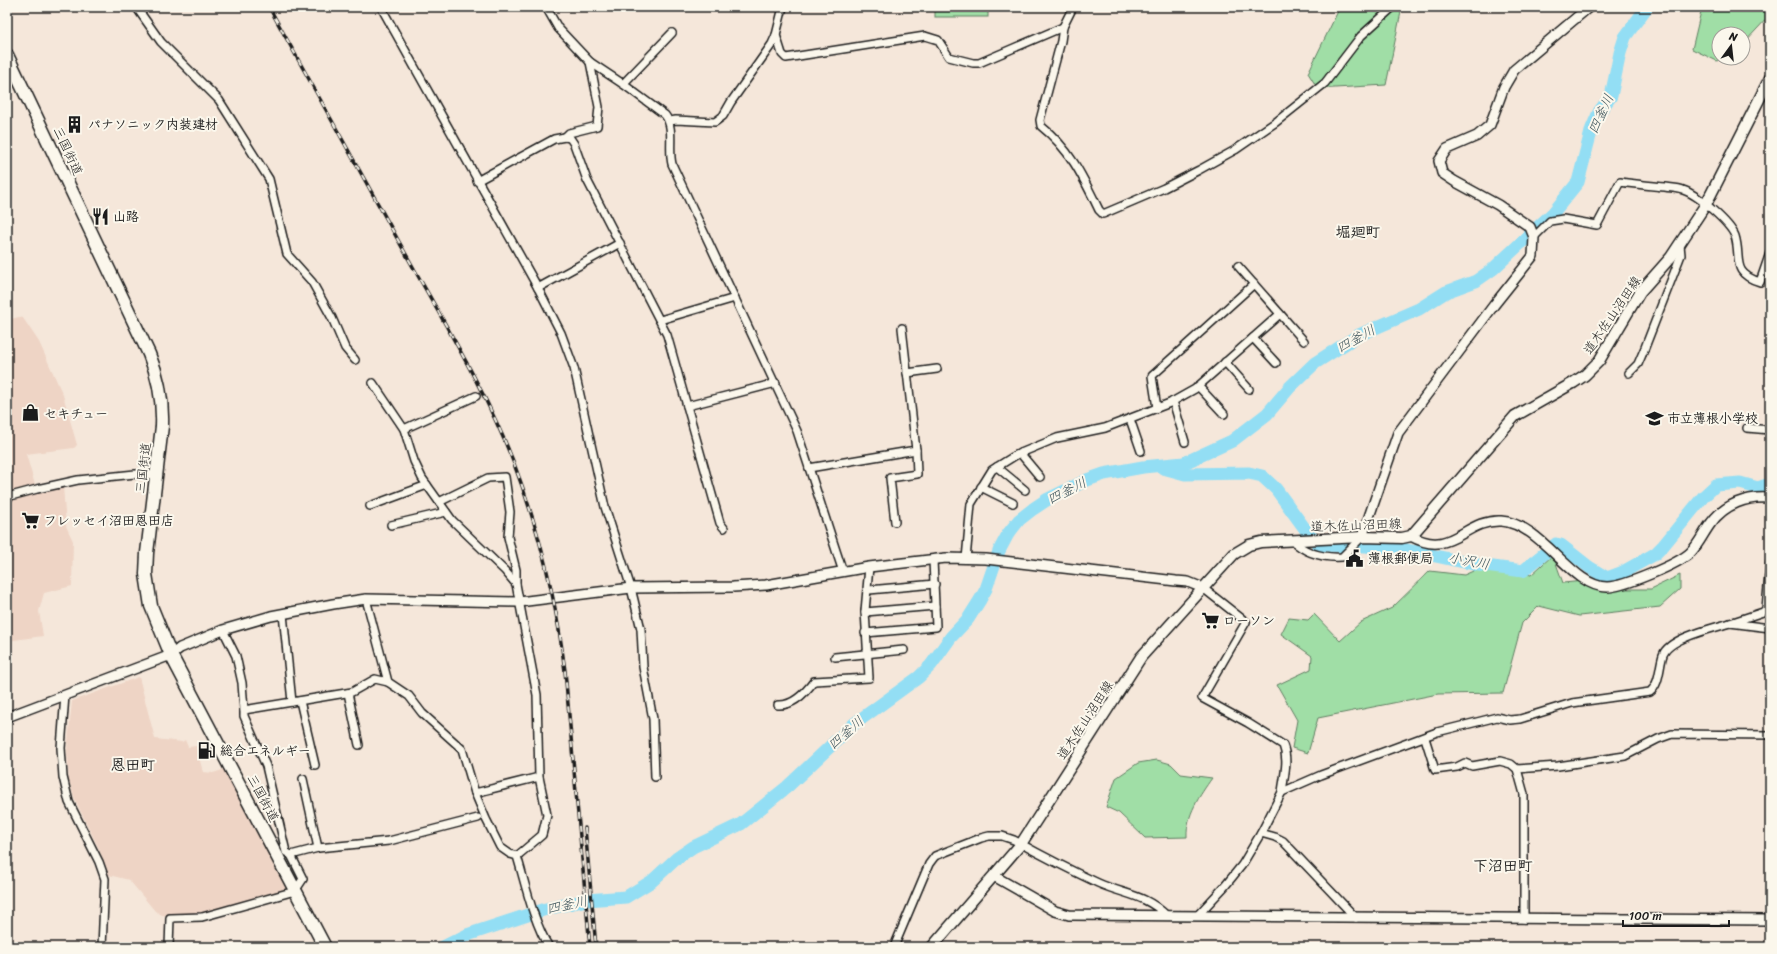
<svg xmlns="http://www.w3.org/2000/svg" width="1777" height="954" font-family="Sriracha,'Klee One',sans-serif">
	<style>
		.built { fill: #eed4c5 }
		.green { fill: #a0dea6; stroke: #5e7d61 }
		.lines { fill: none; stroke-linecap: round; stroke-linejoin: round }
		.river { stroke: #93def4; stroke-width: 13 }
		.minor-casing { stroke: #1c1c1c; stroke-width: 10 }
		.tertiary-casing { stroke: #1c1c1c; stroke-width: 12 }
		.secondary-casing { stroke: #1c1c1c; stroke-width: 13 }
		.trunk-casing { stroke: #1c1c1c; stroke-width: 15 }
		.minor { stroke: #fbf7ec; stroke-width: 7 }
		.tertiary { stroke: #fbf7ec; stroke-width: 9 }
		.secondary { stroke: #fbf7ec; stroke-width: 10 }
		.trunk { stroke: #fbf7ec; stroke-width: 12 }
		.rail-casing { stroke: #1c1c1c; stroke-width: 3.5 }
		.rail { stroke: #fbf7ec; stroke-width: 2; stroke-dasharray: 6; stroke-linecap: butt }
		.labels { text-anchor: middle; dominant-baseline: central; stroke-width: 4; stroke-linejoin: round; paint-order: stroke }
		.poi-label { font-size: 13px; font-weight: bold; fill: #1c1c1c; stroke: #fbf7ec; text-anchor: start }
		.street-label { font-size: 13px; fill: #1c1c1c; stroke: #fbf7ec }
		.water-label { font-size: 14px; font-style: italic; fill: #40565d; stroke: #fbf7ec }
		.quarter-label { font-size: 15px; font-weight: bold; fill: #1c1c1c; stroke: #fbf7ec }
	</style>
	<rect width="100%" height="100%" fill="#f5e7da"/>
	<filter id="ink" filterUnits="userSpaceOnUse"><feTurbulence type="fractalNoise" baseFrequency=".025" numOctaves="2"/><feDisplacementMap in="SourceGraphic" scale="8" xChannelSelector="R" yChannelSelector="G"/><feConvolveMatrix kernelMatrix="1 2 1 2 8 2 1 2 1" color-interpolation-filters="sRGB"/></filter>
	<g filter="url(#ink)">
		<!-- built -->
		<g class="built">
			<polygon points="19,317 23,318 39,342 63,395 77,445 74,448 26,454 35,485 7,493 7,320"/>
			<polygon points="63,486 66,526 73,541 72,586 44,593 39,611 43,636 7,641 7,502"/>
			<polygon points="139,677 155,739 182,742 185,740 188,747 196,746 203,772 213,773 222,770 226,767 267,842 271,861 289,892 202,915 171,916 162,915 155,911 129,880 109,875 98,847 75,800 69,781 67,750 72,701"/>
		</g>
		<!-- green -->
		<g class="green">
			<rect x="935" y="7" width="53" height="10"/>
			<polygon points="1340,7 1402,7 1386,85 1318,89 1308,73"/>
			<polygon points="1702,7 1770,7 1770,15 1743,44 1743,34 1719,34 1719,58 1722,58 1717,61 1692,49"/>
			<polygon points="1553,555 1563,583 1584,581 1614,589 1651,589 1680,575 1680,589 1660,607 1579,616 1539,606 1522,623 1503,693 1438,694 1318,718 1308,753 1292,748 1297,720 1277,685 1311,669 1312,656 1281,634 1289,618 1308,620 1314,614 1340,641 1361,622 1392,608 1430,571 1464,575 1487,565 1531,575"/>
			<path d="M1157,760L1171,764L1181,774L1212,778C1200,795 1186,815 1187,837L1145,838L1119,813L1106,807L1116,778L1138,763Z"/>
		</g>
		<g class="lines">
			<!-- river -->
			<g class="river">
				<polyline points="1163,468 1185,474 1249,473 1262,476 1276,489 1308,533 1319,545 1365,546 1407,550 1478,565 1523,571 1556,544 1561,545 1589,567 1607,578 1623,572 1655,554 1663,546 1703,497 1716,485 1740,483 1758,488 1770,484"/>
				<polyline points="443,947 467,935 546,909 587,900 626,897 652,881 677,858 693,847 741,824 787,787 854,724 919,677 931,665 951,637 968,619 980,600 986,589 999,551 1008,534 1019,520 1033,509 1048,499 1087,480 1104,474 1143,467 1184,463 1232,441 1267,414 1290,387 1315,363 1359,335 1419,309 1446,292 1476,281 1493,269 1553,213 1578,182 1592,128 1599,112 1611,96 1620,53 1625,37 1647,7"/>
			</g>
			<defs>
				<g id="minor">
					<polyline points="381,7 538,288 561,333 574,368 605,507 631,588 641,629 643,667 653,719 655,777"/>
					<path d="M546,7L558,28L590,62L623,84L665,115C675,128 668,148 672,164L797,431L843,572"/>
					<path d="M1073,7L1063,27L1061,41L1040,120L1041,126C1070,149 1083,177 1099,210L1103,214L1164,188L1199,170L1235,150L1276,122L1325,83L1361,36L1393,7"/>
					<polyline points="139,11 161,42 219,100 269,179 287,254 312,282 332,318 345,348 355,360"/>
					<polyline points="776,35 782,54 786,58 925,36 938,40 949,57 973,63 979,63 1063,27"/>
					<polyline points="623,84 672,33"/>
					<polyline points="670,121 676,120 715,122 723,116 731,102 772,44 776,35 783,7"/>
					<polyline points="565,137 569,133 597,126 599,107 590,62"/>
					<polyline points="477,181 554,139 565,137 570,138 574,144 587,180 667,335 720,523 724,528"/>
					<path d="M1534,237L1550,221L1563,219L1597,225L1620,182C1635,184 1650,186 1665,187C1671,188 1678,188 1683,190C1697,194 1730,223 1735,236C1742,258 1730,273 1760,282L1770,253"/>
					<polyline points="1238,266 1304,341"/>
					<polyline points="538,288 620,243"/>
					<polyline points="660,320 735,298"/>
					<polyline points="1253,338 1276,363"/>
					<polyline points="1225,362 1249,389"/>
					<polyline points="907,373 937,369"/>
					<polyline points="1629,373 1638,364 1644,350 1681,255 1680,245"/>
					<polyline points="373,383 404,429 414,461 422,478 452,520 505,571 516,584 537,695 539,777 547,815 542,835 517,856"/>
					<polyline points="1198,386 1224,414"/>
					<polyline points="1173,401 1185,442"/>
					<polyline points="687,406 776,383"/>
					<polyline points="1157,408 1152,376 1254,284"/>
					<polyline points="1130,419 1141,451"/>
					<polyline points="1747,428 1770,430"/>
					<polyline points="404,429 476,396"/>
					<polyline points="1020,453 1040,477"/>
					<polyline points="997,467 1025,490"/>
					<polyline points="809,468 916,450 902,328"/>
					<polyline points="981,487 1013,503"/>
					<polyline points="7,497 37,489 78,480 135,474 156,475"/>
					<polyline points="439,502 488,478 505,477 510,512 508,537 516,570 516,584"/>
					<polyline points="370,506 427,485"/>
					<polyline points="895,522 890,478 917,474 916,450"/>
					<polyline points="391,525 446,512"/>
					<path d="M1292,540C1306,554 1323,558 1342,557L1362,537"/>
					<polyline points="966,559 971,504 992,470 1016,455 1057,438 1105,428 1170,403 1195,389 1280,314"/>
					<polyline points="1770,563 1766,609 1763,612 1730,623 1770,628"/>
					<path d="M1203,588L1246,622L1202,698L1248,723L1283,745C1289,760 1284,776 1282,792"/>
					<polyline points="869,590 935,584"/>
					<path d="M366,599L388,682L409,696L422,713L462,749L475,793L486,819L500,847L510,854L517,856C525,883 534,924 549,947"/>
					<polyline points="865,612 935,606"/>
					<polyline points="283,614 292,702 352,692 375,679 388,682"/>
					<polyline points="223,630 236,656 242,683 244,710"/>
					<polyline points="865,633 936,627 933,560"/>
					<polyline points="835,657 904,650"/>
					<polyline points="348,693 359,745"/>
					<polyline points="65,695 61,748 63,777 69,802 99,862 105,879 102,947"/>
					<polyline points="300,701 315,765"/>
					<path d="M778,705C794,706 806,692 814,681L869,678L865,611L869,567"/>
					<polyline points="1425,738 1435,770 1457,767 1465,763 1472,766 1500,761 1511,764 1517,769 1524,794 1524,919"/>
					<polyline points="1517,769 1558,766 1625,756 1658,739 1672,734 1770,735"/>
					<polyline points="475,793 539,777"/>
					<polyline points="1261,833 1275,837 1283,841 1356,918"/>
					<polyline points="318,848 389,841 478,818"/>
					<polyline points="291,855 286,852 266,766 244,716 244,710 292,702"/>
					<path d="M1197,916L1225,886L1242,865L1261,833L1282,792L1321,775L1437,732L1497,717L1510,720L1520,719L1572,703L1650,692C1660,684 1659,667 1663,655C1669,638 1714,628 1730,623"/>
					<polyline points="169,947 170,918 202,917 295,891 303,879 291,855 318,848 303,779"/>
					<path d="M894,947L929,864L935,856L981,838L989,836H1002L1014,840C1041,855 1070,870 1098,883C1125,895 1145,894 1167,916"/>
				</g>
				<g id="tertiary">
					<path d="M1411,536C1452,559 1464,519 1501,521C1543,524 1571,587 1607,587C1623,587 1679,564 1691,552C1699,544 1704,532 1711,523C1725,504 1747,496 1770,498"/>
					<polyline points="1362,537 1398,433 1494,305 1533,256 1534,237 1530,227 1498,205 1454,181 1442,173 1439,161 1447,149 1477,136 1490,125 1504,87 1514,70 1589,7"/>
					<polyline points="7,717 171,655 180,648 223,630 271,616 333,604 366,599 519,602 631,588 733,587 766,585 869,567 946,558 986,559 1176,581 1188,582 1203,588"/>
					<polyline points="994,876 1055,911 1069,915 1770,920"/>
				</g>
				<polyline id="secondary" points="932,947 1021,844 1141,657 1234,554 1249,545 1261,542 1362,537 1402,538 1411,536 1515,416 1573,383 1585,375 1599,361 1640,292 1671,257 1706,204 1770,78"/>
				<path id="trunk" d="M7,55L149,354C159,378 163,400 162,426L147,553L146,574L151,606L171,655L325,947"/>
			</defs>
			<!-- minor casing -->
			<use href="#minor" class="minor-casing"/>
			<!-- tertiary casing -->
			<use href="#tertiary" class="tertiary-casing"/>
			<!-- secondary casing -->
			<use href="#secondary" class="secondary-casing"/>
			<!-- trunk casing -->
			<use href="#trunk" class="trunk-casing"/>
			<!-- minor -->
			<use href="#minor" class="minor"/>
			<!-- tertiary -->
			<use href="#tertiary" class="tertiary"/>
			<!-- secondary -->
			<use href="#secondary" class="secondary"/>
			<!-- trunk -->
			<use href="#trunk" class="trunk"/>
			<defs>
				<g id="rail">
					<path d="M269,7C314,88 358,168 403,249C441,318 484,387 513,461C539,529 556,599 565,671L590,947"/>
					<polyline points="585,828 596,947"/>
				</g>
			</defs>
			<!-- rail casing -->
			<use href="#rail" class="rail-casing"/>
			<!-- rail -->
			<use href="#rail" class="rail"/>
		</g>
	</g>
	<!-- icons -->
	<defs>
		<symbol id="building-bare" viewBox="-9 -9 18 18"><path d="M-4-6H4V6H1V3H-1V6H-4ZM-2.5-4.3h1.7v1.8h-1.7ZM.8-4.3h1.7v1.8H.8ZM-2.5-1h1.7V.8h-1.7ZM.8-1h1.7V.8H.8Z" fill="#1c1c1c" stroke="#fbf7ec" stroke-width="2.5" paint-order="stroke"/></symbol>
		<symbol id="restaurant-bare" viewBox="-9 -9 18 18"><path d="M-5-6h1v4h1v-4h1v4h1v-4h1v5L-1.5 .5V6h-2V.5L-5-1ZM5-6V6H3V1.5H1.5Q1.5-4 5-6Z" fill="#1c1c1c" stroke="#fbf7ec" stroke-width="2.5" paint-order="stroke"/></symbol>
		<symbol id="shop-bare" viewBox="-9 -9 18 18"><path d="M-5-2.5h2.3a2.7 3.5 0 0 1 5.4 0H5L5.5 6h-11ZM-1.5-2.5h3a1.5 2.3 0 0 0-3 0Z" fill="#1c1c1c" stroke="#fbf7ec" stroke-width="2.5" paint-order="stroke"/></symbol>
		<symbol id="school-bare" viewBox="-9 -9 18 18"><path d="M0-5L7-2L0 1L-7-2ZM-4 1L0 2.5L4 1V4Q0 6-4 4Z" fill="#1c1c1c" stroke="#fbf7ec" stroke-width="2.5" paint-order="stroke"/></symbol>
		<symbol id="supermarket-bare" viewBox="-9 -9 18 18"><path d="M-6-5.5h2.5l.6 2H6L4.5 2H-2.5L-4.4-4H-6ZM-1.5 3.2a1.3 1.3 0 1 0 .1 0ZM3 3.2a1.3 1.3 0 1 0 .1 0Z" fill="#1c1c1c" stroke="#fbf7ec" stroke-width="2.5" paint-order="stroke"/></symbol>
		<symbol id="civic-bare" viewBox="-9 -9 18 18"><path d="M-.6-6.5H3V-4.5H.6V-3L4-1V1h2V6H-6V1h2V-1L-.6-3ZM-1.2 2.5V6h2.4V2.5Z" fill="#1c1c1c" stroke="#fbf7ec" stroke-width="2.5" paint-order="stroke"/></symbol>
		<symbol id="fuel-bare" viewBox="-9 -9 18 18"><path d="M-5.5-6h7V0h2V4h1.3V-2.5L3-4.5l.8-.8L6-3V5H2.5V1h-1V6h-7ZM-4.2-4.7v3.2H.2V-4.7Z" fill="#1c1c1c" stroke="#fbf7ec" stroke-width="2.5" paint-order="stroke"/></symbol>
	</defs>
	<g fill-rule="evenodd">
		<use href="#building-bare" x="62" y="112" width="25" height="25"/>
		<use href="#restaurant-bare" x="88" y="204" width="25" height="25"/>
		<use href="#shop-bare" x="18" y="400" width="25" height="25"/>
		<use href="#school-bare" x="1642" y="406" width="25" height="25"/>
		<use href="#supermarket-bare" x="18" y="508" width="25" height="25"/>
		<use href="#civic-bare" x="1342" y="546" width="25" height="25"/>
		<use href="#supermarket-bare" x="1198" y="608" width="25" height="25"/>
		<use href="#fuel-bare" x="194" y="738" width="25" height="25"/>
	</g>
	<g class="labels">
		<!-- poi labels -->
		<g class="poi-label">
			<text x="88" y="124">パナソニック内装建材</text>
			<text x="113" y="216">山路</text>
			<text x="44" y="413">セキチュー</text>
			<text x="1667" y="418">市立薄根小学校</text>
			<text x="44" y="520">フレッセイ沼田恩田店</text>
			<text x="1368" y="558">薄根郵便局</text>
			<text x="1223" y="620">ローソン</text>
			<text x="220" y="750">総合エネルギー</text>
		</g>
		<!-- street labels -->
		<g class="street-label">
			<text transform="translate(68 151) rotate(65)">三国街道</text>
			<text transform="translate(1612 315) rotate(-56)">道木佐山沼田線</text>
			<text transform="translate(143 468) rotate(-83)">三国街道</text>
			<text transform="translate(1356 525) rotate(-2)">道木佐山沼田線</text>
			<text transform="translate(1085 720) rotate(-57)">道木佐山沼田線</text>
			<text transform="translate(263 798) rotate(62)">三国街道</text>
		</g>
		<!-- water labels -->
		<g class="water-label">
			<text transform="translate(1601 114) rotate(-65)">四釜川</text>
			<text transform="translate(1356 339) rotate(-29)">四釜川</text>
			<text transform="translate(1067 491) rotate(-27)">四釜川</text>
			<text transform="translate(1469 561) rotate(10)">小沢川</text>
			<text transform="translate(846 733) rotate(-41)">四釜川</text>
			<text transform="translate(567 905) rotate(-12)">四釜川</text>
		</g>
		<!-- quarter labels -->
		<g class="quarter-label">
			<text x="1358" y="232">堀廻町</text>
			<text x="133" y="765">恩田町</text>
			<text x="1503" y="866">下沼田町</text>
		</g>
	</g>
	<!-- margin -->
	<rect width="1777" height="954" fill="none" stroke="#fbf7ec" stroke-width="24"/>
	<rect x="12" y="12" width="1753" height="930" fill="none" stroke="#1c1c1c" stroke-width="1.5" filter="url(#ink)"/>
	<!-- north arrow -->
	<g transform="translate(1731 46) rotate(15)"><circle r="19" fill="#fbf7ec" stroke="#a29f99"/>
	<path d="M0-3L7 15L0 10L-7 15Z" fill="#1c1c1c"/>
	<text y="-6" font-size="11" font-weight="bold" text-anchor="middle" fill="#1c1c1c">N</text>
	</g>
	<!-- scale -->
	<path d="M1623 920v6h106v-6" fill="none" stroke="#1c1c1c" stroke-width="2"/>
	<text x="1629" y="920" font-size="12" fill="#1c1c1c" stroke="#fbf7ec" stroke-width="3" paint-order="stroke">100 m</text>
</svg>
